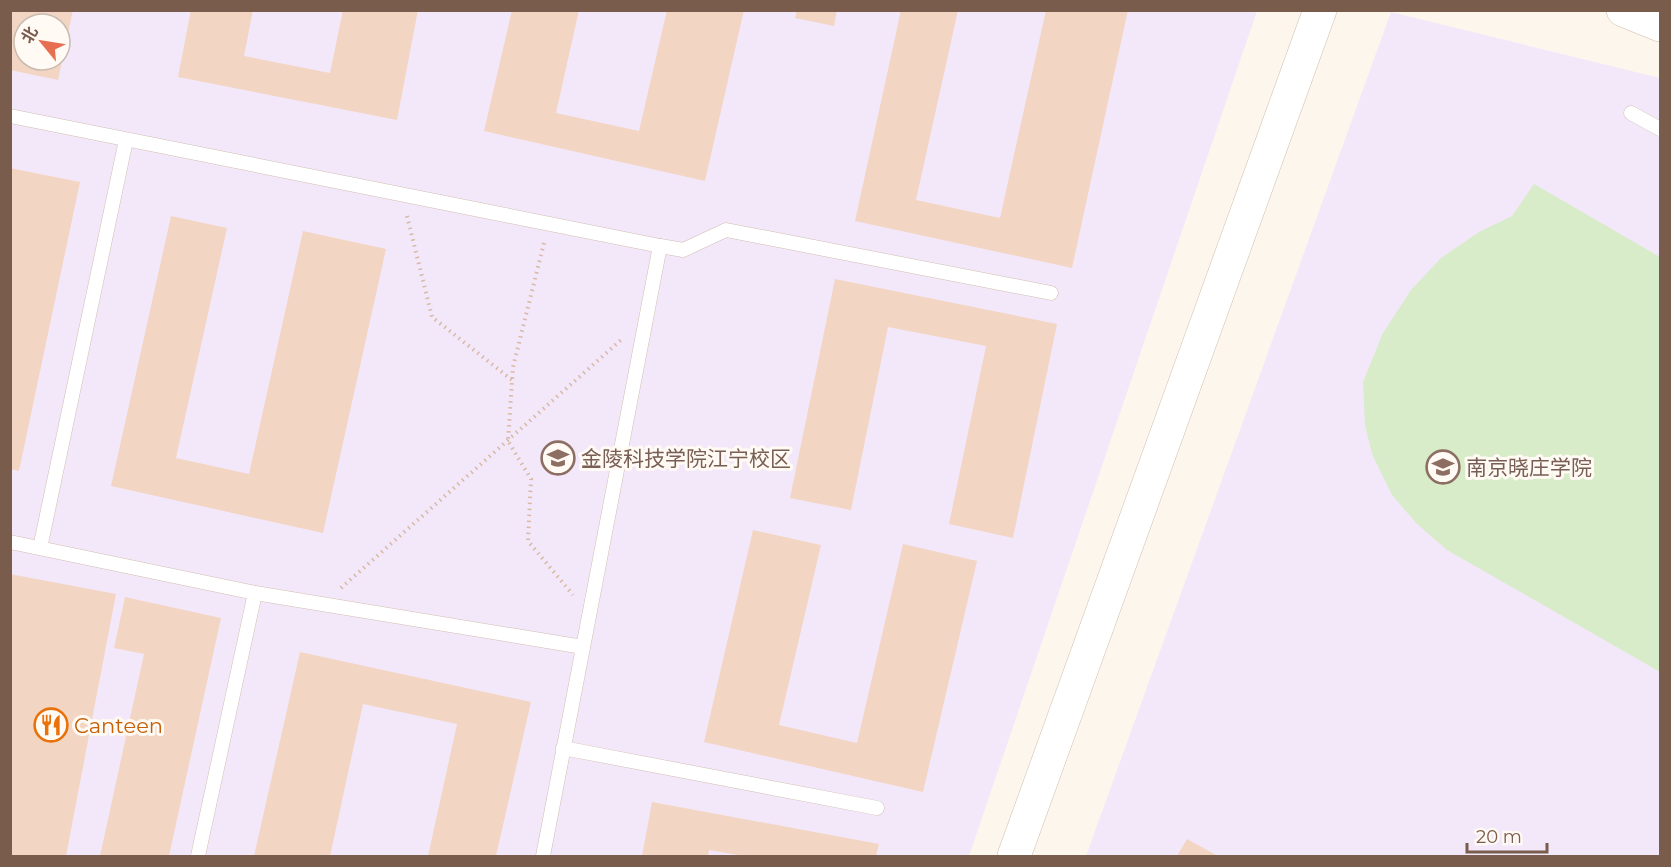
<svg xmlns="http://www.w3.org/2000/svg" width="1671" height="867" font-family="Montserrat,'Noto Sans SC',sans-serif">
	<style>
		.education { fill: #f3e8fa; fill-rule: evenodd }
		.green { fill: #d8ecc9 }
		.building { fill: #f3d5c3; fill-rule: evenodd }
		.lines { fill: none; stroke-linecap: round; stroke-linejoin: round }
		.service-casing { stroke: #d1beb0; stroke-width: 15 }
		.tertiary-casing { stroke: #d1beb0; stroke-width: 34 }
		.path { stroke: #d9b8a5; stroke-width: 4; stroke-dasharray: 1.5 4.5; stroke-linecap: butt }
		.service { stroke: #fff; stroke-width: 14 }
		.tertiary { stroke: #fff; stroke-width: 33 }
		.labels { text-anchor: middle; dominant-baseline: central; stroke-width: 6; stroke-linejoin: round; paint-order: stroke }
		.education-label { font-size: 21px; fill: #785e54; stroke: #fffaf3; text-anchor: start }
		.food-label { font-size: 21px; fill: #c56008; stroke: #fffaf3; text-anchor: start }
	</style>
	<rect width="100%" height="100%" fill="#fdf6ec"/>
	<!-- education -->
	<g class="education">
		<path d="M10,11H1257L969,856H11ZM24,24H60V60H24Z"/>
		<polygon points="1391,12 1660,78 1660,856 1086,856"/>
	</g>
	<!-- green -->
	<polygon class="green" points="1534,184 1660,257 1660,672 1447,550 1416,523 1392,495 1372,454 1365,425 1363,382 1383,333 1411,290 1441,258 1479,232 1512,216"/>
	<!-- building -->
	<g class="building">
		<path d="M10,10H73L58,80L10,70ZM24,24H60V60H24Z"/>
		<polygon points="191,10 253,10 244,56 330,73 343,10 418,10 397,120 178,77"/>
		<polygon points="512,10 579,10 556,113 639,131 667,10 744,10 705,181 484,131"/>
		<polygon points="797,10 837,10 834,26 795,18"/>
		<polygon points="901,10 958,10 916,200 1000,218 1046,10 1128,10 1072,268 855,221"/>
		<polygon points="10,168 80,182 19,471 10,469"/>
		<polygon points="171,216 227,228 176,458 249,474 303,231 386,249 323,533 111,486"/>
		<polygon points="835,279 1057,324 1013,538 949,524 986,346 888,327 851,510 790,498"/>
		<polygon points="753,530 821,545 779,725 857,743 903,544 977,561 923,792 704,742"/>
		<polygon points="10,574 116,594 66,856 10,856"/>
		<polygon points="125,597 221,618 169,856 100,856 144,654 114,648"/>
		<polygon points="300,652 531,702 496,856 428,856 457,724 363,704 330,856 254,856"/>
		<polygon points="652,802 879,844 876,856 744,856 709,850 708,856 642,856"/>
		<polygon points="1187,839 1218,856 1177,856"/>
	</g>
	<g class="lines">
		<defs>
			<g id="service">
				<polyline points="1631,113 1660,129"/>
				<polyline points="10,116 660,246 543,856"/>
				<polyline points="660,246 683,250 726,230 1051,293"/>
				<polyline points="10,542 255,593 583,647"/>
				<polyline points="40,548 126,140"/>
				<polyline points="563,748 877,808"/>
				<polyline points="198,856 255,593"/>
			</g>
			<g id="tertiary">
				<polyline points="1623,10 1660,25"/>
				<polyline points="1014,856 1320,10"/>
			</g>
		</defs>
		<!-- service casing -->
		<use href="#service" class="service-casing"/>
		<!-- tertiary casing -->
		<use href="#tertiary" class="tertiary-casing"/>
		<!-- path -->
		<g class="path">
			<polyline points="407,216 432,317 512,380"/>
			<polyline points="544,243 513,367 508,441 531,479 528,541 573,595"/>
			<polyline points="341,588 621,340"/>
		</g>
		<!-- service -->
		<use href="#service" class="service"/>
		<!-- tertiary -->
		<use href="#tertiary" class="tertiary"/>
	</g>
	<!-- icons -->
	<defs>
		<symbol id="university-ring" viewBox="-11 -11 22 22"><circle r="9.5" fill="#fffaf3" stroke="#8d6e63" stroke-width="1.5"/><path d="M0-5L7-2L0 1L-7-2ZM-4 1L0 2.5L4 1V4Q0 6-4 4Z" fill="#8d6e63"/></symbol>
		<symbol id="restaurant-ring" viewBox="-11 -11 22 22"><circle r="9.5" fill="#fffaf3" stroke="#e8710a" stroke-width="1.5"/><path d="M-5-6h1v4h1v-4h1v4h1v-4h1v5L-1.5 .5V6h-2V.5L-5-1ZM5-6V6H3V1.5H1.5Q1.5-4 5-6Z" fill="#e8710a"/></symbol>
	</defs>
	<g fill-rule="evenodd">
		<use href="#university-ring" x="539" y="439" width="38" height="38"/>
		<use href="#university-ring" x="1424" y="448" width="38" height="38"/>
		<use href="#restaurant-ring" x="32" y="706" width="38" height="38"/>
	</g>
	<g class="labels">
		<!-- education labels -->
		<g class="education-label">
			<text x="581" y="458">金陵科技学院江宁校区</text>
			<text x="1466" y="467">南京晓庄学院</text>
		</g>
		<!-- food labels -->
		<g class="food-label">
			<text x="74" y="725">Canteen</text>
		</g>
	</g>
	<!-- border -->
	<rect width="1671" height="867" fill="none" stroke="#7a5c4d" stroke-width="24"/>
	<!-- north arrow -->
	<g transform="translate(42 42) rotate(300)"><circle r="28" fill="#fffaf3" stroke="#cabbb1" stroke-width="1.5"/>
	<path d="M0-4.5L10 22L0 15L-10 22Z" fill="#e76f51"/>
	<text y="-9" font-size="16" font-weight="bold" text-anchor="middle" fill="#7a5c4d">北</text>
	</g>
	<!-- scale -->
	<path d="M1467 843v9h80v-9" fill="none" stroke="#7a5c4d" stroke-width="3"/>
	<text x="1476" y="843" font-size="18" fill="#7a5c4d" stroke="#fffaf3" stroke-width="4.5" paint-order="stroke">20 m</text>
</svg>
